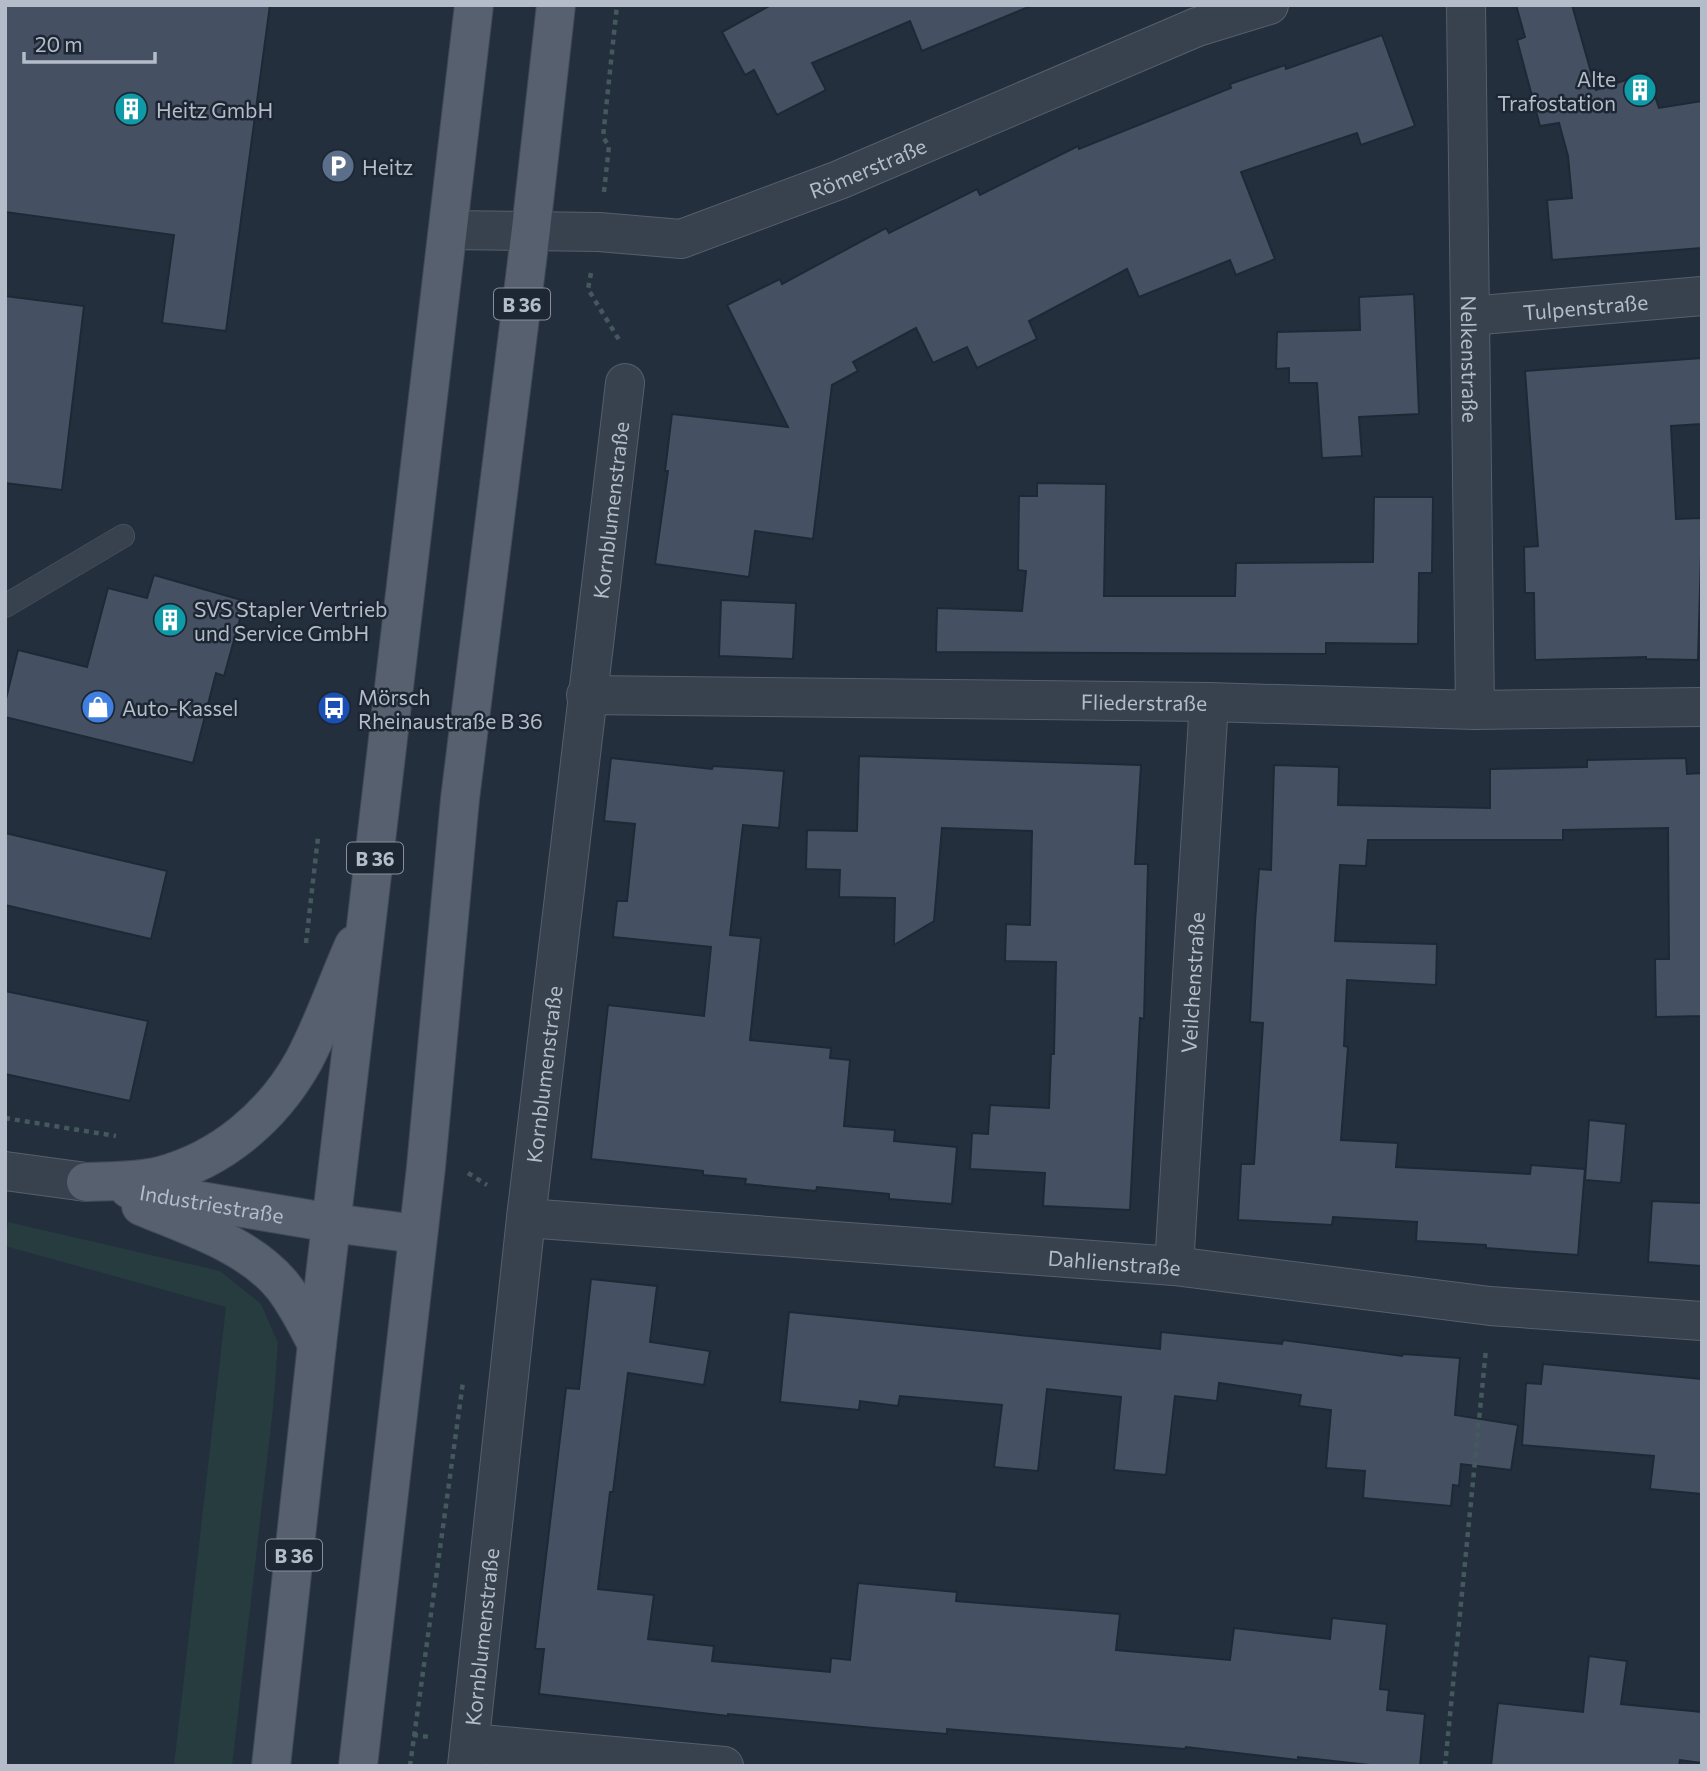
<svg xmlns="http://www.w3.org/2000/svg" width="1707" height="1771" font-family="Commissioner,sans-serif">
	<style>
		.green { fill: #263c3f }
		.building { fill: #455162; stroke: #1f2835; stroke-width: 2 }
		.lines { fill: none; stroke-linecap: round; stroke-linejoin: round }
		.service-casing { stroke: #565f6c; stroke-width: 24 }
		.minor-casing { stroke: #565f6c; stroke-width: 40 }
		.tertiary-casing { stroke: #565f6c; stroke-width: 40 }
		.primary-casing { stroke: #414a57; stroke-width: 40 }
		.path { stroke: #44595c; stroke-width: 4.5; stroke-dasharray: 5 5; stroke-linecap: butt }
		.service { stroke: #38414e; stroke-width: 23 }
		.minor { stroke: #38414e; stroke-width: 38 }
		.tertiary { stroke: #38414e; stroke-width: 38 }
		.primary { stroke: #56606e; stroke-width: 38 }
		.labels { text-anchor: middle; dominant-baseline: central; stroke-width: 5; stroke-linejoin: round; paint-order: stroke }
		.shield { fill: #1d2633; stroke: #878f9c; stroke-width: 2 }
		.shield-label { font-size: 19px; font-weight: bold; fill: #b4bcc9 }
		.poi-label { font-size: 21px; fill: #b4bcc9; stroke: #1d2633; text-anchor: start }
		.street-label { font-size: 21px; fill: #b4bcc9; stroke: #1d2633 }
	</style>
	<rect width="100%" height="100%" fill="#242f3e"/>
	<!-- green -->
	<polygon class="green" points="8,1222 220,1271 261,1304 278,1343 273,1408 232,1766 174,1766 226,1307 5,1246"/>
	<!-- building -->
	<g class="building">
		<polygon points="5,5 270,5 226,331 162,323 174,235 5,212"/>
		<polygon points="771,5 1031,5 1031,6 922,51 910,21 812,63 826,90 777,115 754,70 745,75 722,32"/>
		<polygon points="1516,5 1572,5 1596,90 1647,73 1659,108 1702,101 1702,248 1552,260 1547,200 1572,198 1568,156 1559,123 1540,126 1517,40 1525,37"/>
		<polygon points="1382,35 1415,126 1361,145 1357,133 1241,172 1275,259 1236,275 1230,260 1139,297 1127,269 1029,321 1037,339 977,368 967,347 933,363 916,328 853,362 858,371 832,385 813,539 755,531 749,577 655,564 668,471 665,471 672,414 788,427 727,305 780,279 782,284 886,228 889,233 977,189 980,195 1078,146 1079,149 1231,88 1230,84 1285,65 1286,69"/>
		<polygon points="1414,294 1419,414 1359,417 1362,456 1322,458 1317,383 1289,383 1289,368 1276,369 1277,332 1360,330 1359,297"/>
		<polygon points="5,296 84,306 62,490 5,483"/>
		<polygon points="1702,358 1702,424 1671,426 1676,519 1702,518 1698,660 1646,659 1646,657 1535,660 1534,593 1525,593 1524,547 1538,546 1525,371"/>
		<polygon points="1037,483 1106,484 1104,596 1235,596 1236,563 1373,562 1374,497 1433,497 1432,573 1419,573 1418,644 1326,643 1326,654 936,652 937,608 1022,611 1026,571 1018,570 1019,496 1037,496"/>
		<polygon points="154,575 245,601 224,676 216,673 193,763 5,717 5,703 18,650 87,667 108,588 147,598"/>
		<polygon points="721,600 796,603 793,659 719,656"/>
		<polygon points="859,756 1141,765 1135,864 1148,864 1144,1019 1140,1018 1130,1210 1043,1206 1045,1173 970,1169 972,1133 988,1134 990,1105 1049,1108 1051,1054 1054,1054 1056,962 1005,961 1006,924 1030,925 1032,831 942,828 934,921 894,945 895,898 839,897 840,870 806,869 807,830 857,831"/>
		<polygon points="611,758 712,769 713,766 784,771 779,828 743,825 730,935 761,938 750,1040 831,1048 830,1058 850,1060 844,1126 895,1130 894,1141 957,1147 952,1204 889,1199 889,1194 817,1187 816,1191 745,1184 746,1179 703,1175 703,1171 591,1159 608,1005 704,1016 711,947 613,937 617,901 627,901 635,824 604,821"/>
		<polygon points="1686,758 1687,774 1702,773 1702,1016 1656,1017 1655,959 1669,959 1668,828 1563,830 1563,840 1368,840 1366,866 1340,865 1335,941 1437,944 1436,985 1347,980 1344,1046 1348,1047 1341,1140 1398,1143 1396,1167 1530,1174 1531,1165 1585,1169 1578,1255 1486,1248 1486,1245 1416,1241 1417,1222 1333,1217 1332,1225 1238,1220 1241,1164 1254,1164 1263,1023 1250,1022 1255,922 1259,869 1271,870 1274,765 1339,767 1338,805 1490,808 1490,769 1587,767 1587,760"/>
		<polygon points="5,833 167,871 151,939 5,905"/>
		<polygon points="5,991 148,1021 130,1101 5,1074"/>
		<polygon points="1589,1120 1626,1124 1621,1183 1585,1180"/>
		<polygon points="1652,1201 1702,1203 1702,1266 1648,1262"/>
		<polygon points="591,1279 657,1286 650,1342 710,1351 704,1385 628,1373 613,1492 610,1492 598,1589 654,1595 648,1639 714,1646 712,1661 830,1672 831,1658 850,1660 858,1583 957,1592 956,1601 1120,1614 1116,1650 1230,1660 1234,1628 1330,1639 1332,1618 1387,1624 1380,1689 1389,1690 1387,1710 1425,1714 1420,1766 1379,1766 1298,1757 1298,1760 1186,1747 1185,1749 947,1729 947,1734 874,1728 728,1714 728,1716 539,1694 544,1649 535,1649 566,1388 579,1389"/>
		<polygon points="789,1312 1160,1349 1161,1332 1282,1344 1283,1340 1402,1356 1403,1354 1460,1358 1455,1415 1518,1425 1511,1470 1461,1464 1459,1486 1453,1485 1451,1506 1363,1498 1365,1471 1326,1468 1331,1410 1299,1406 1301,1395 1219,1383 1217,1401 1175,1396 1166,1475 1114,1470 1121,1397 1047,1389 1038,1471 994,1467 1002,1405 900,1396 898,1406 860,1401 859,1410 780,1402"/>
		<polygon points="1543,1364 1702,1379 1702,1494 1650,1489 1654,1456 1522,1445 1526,1383 1541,1384"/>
		<polygon points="1589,1656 1627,1661 1621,1704 1702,1712 1702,1763 1680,1760 1679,1766 1491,1766 1498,1703 1583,1712"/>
	</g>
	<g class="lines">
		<defs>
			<polyline id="service" points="5,606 123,536"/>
			<g id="minor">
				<path id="s1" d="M1466,5L1475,710"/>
				<path id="s2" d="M1470,316L1702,296"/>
				<path id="s3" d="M586,695L1209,702L1475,710L1702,707"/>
				<polyline points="5,1171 86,1182"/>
				<path id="s4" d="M526,1218L1174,1266L1490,1306L1702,1321"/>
				<path id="s5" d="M1174,1266L1209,702"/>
				<polyline points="470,1743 724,1766"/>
				<path id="s6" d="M467,1766L526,1218L625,383"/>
			</g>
			<g id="tertiary">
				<path id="s7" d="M449,230L599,232L681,239L839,180L1197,27L1269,5"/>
			</g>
			<g id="primary">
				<path d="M86,1182C110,1181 136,1182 160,1176C221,1160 272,1117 303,1062C323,1025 337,983 354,945"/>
				<path id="s8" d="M129,1189L332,1223L417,1234"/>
				<path d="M141,1206C188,1226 247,1244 281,1284C296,1302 306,1324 317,1344"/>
				<polyline points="271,1766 317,1344 474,5"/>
				<polyline points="358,1766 426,1167 460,799 531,229 556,5"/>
			</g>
		</defs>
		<!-- service casing -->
		<use href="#service" class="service-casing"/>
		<!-- minor casing -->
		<use href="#minor" class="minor-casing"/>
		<!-- tertiary casing -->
		<use href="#tertiary" class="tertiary-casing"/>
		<!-- primary casing -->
		<use href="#primary" class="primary-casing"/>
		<!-- path -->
		<g class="path">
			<polyline points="604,192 609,146 603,137 617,5"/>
			<polyline points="591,273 588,289 621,343"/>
			<polyline points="306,943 318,837"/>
			<polyline points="5,1118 116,1136"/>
			<polyline points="468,1173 487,1185"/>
			<polyline points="413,1735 430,1737"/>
			<polyline points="410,1766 463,1382"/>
			<polyline points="1445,1766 1486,1349"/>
		</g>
		<!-- service -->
		<use href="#service" class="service"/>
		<!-- minor -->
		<use href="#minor" class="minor"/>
		<!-- tertiary -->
		<use href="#tertiary" class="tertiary"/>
		<!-- primary -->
		<use href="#primary" class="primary"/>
	</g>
	<!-- icons -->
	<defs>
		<symbol id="building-disc" viewBox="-11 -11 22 22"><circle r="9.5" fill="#0f9aa8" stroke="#1d2633"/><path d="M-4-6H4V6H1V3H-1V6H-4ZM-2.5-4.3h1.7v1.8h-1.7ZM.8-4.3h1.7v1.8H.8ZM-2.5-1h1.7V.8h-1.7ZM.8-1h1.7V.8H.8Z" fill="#fff"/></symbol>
		<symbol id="parking-disc" viewBox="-11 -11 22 22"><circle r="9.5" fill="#5c6f8a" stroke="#1d2633"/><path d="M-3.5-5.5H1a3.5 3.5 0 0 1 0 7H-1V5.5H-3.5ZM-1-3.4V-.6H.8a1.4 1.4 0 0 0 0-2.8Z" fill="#fff"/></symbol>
		<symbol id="shop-disc" viewBox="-11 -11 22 22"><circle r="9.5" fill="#3f7fe0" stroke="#1d2633"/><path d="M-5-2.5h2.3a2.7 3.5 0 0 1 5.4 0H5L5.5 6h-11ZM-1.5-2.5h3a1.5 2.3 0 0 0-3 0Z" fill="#fff"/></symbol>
		<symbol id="bus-disc" viewBox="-11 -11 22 22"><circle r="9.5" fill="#1a4fb4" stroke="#1d2633"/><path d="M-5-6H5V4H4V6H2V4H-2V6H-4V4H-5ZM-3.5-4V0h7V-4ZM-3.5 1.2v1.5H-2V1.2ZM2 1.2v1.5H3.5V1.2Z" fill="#fff"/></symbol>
	</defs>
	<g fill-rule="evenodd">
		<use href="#building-disc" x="1621" y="71" width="38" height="38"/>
		<use href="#building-disc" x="112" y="90" width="38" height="38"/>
		<use href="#parking-disc" x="319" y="147" width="38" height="38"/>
		<use href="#building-disc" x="151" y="601" width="38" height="38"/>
		<use href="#shop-disc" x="79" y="688" width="38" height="38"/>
		<use href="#bus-disc" x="315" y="689" width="38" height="38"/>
	</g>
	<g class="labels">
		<!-- shield labels -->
		<g class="shield">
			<rect x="494" y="288.5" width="56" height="31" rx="5"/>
			<rect x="347" y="842.5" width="56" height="31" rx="5"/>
			<rect x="266" y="1539.5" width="56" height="31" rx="5"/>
		</g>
		<g class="shield-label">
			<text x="522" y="304">B 36</text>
			<text x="375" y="858">B 36</text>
			<text x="294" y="1555">B 36</text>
		</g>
		<!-- poi labels -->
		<g class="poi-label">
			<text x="1616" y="78" text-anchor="end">Alte<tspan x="1616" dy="24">Trafostation</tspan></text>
			<text x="156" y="109">Heitz GmbH</text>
			<text x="362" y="166">Heitz</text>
			<text x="194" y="608">SVS Stapler Vertrieb<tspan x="194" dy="24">und Service GmbH</tspan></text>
			<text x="358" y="696">Mörsch<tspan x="358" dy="24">Rheinaustraße B 36</tspan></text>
			<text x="122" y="707">Auto-Kassel</text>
		</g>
		<!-- street labels -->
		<g class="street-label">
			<text stroke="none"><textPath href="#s7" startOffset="432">Römerstraße</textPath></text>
			<text stroke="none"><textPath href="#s2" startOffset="116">Tulpenstraße</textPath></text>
			<text stroke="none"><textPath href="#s1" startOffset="354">Nelkenstraße</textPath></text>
			<text stroke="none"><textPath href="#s6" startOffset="1264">Kornblumenstraße</textPath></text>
			<text stroke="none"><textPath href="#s3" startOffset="558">Fliederstraße</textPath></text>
			<text stroke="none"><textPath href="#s5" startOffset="284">Veilchenstraße</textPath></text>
			<text stroke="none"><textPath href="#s6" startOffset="696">Kornblumenstraße</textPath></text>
			<text stroke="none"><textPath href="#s8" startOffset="84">Industriestraße</textPath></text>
			<text stroke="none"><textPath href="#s4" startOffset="590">Dahlienstraße</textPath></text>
			<text stroke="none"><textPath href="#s6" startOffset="130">Kornblumenstraße</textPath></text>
		</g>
	</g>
	<!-- border -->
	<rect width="1707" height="1771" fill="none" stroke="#b4bcc9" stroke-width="14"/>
	<!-- scale -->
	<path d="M24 52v10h131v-10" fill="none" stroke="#b4bcc9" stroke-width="3.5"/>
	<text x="35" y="52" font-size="21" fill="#b4bcc9" stroke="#1d2633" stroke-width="5" paint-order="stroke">20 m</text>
</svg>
